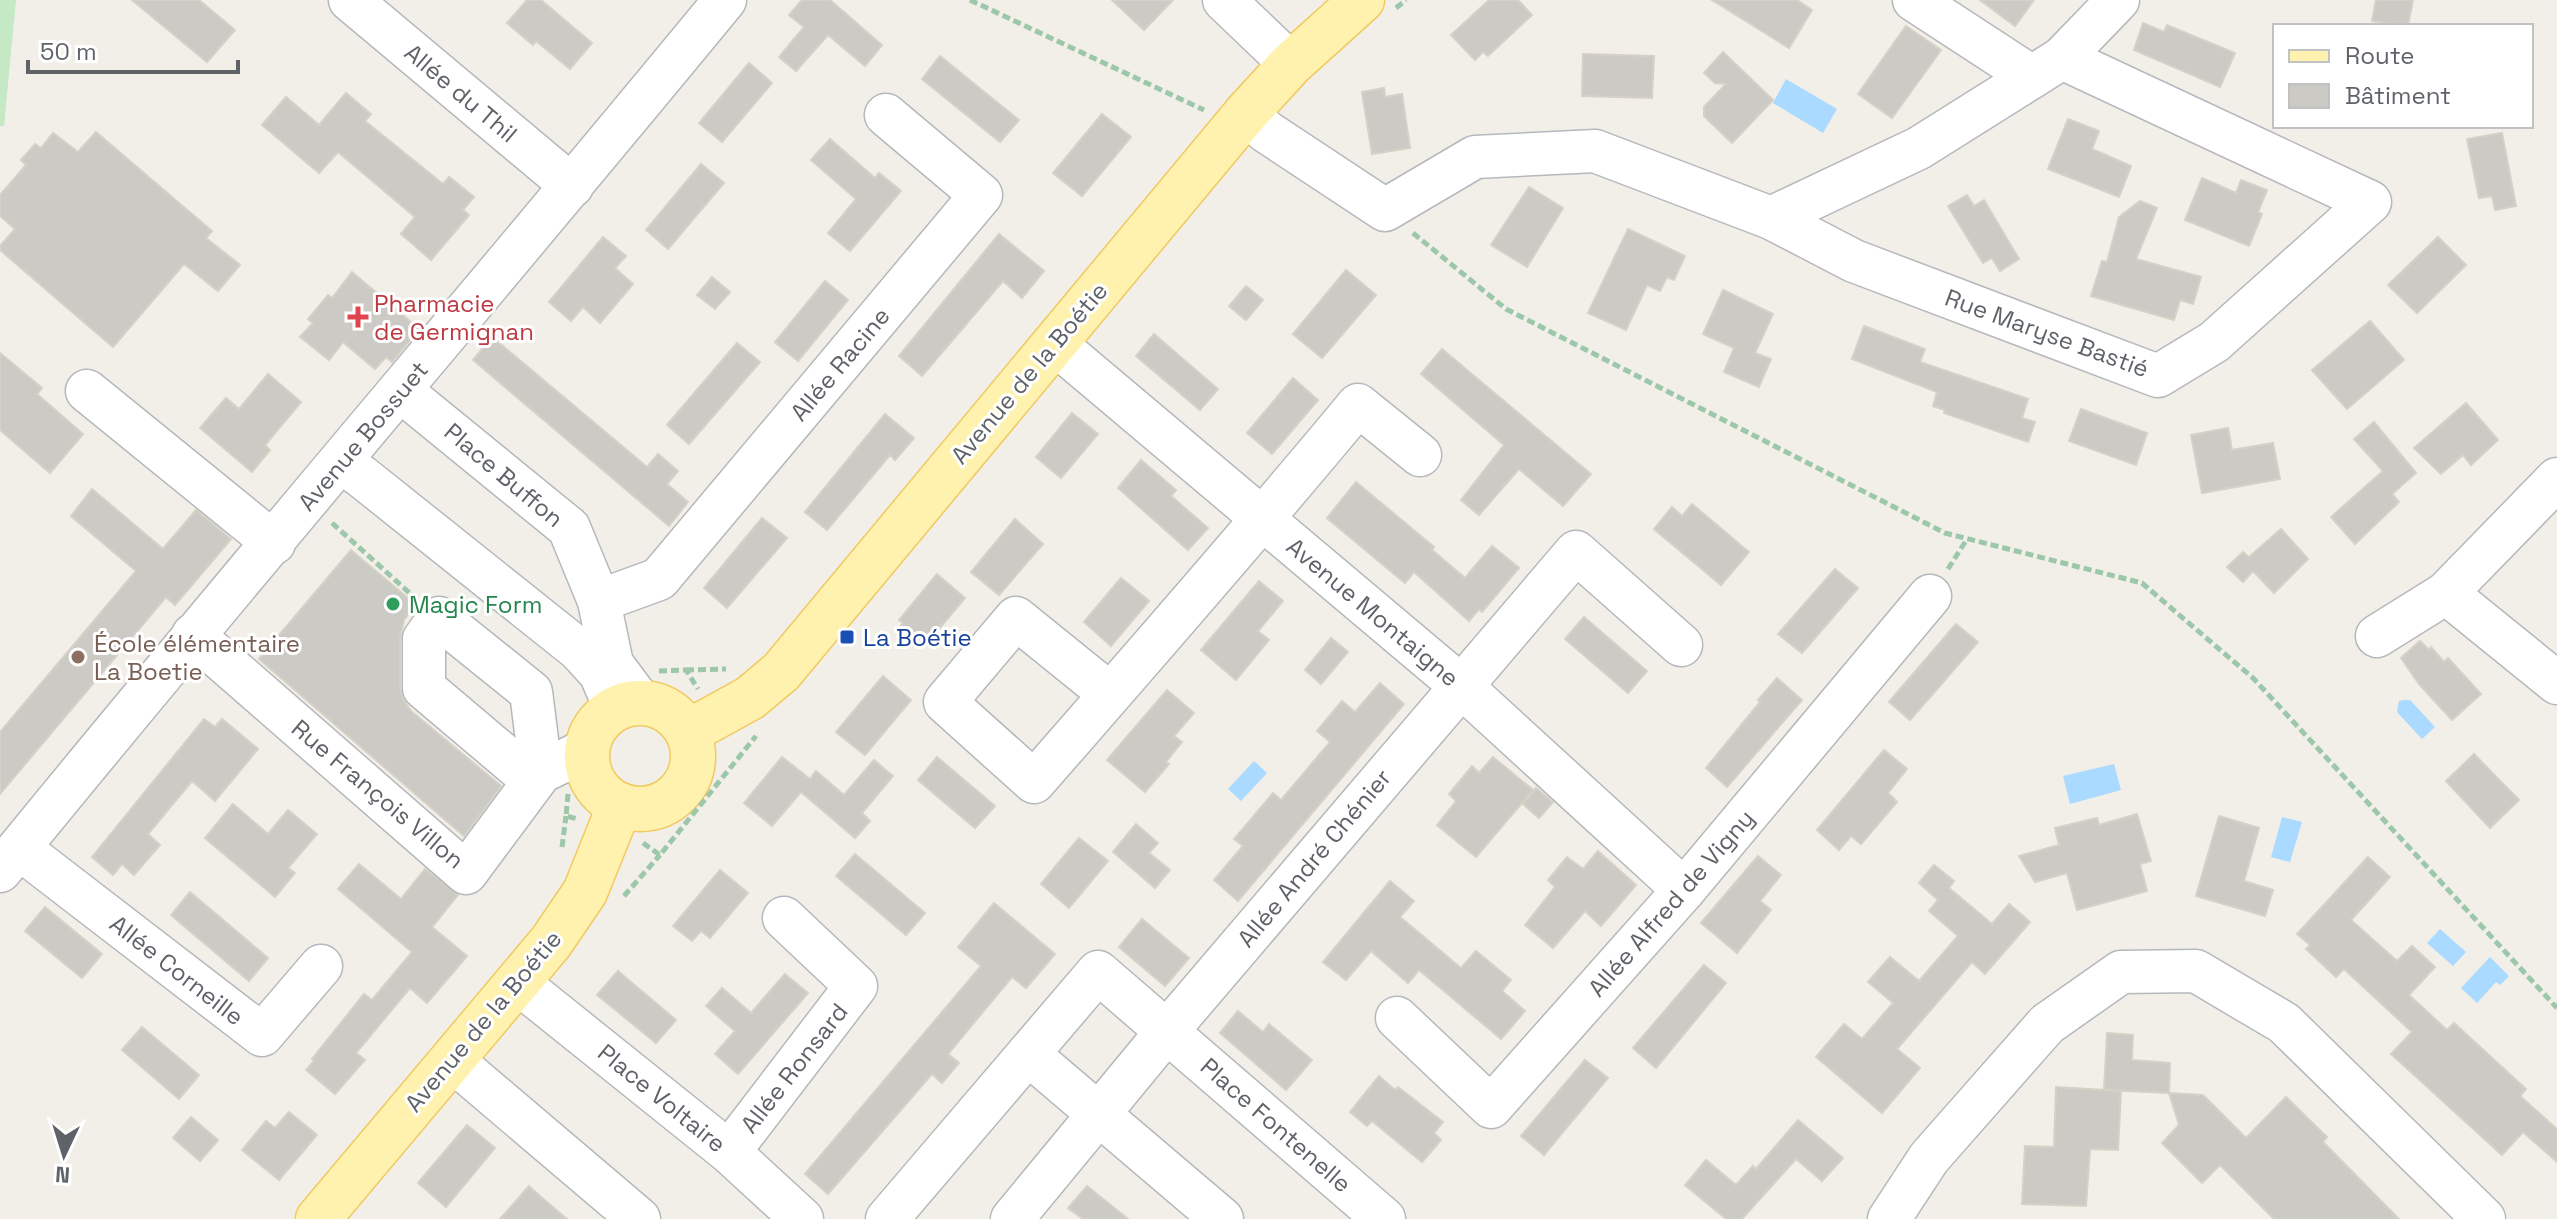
<svg xmlns="http://www.w3.org/2000/svg" width="2557" height="1219" font-family="'Space Grotesk',sans-serif">
	<style>
		.green { fill: #c5e8c5 }
		.water { fill: #aadaff }
		.building { fill: #cccac5; stroke: #d6d1c6; stroke-width: 2 }
		.lines { fill: none; stroke-linecap: round; stroke-linejoin: round }
		.minor-casing { stroke: #b5b8bc; stroke-width: 45 }
		.major-casing { stroke: #f2c960; stroke-width: 47 }
		.path { stroke: #9cc7a9; stroke-width: 5; stroke-dasharray: 8 4; stroke-linecap: butt }
		.minor { stroke: #fff; stroke-width: 42 }
		.major { stroke: #fff2af; stroke-width: 44 }
		.health-dot { fill: #e0444e; stroke: #fff; stroke-width: 3 }
		.leisure-dot { fill: #2e9e5b; stroke: #fff; stroke-width: 3 }
		.transit-dot { fill: #1a4fb4; stroke: #fff; stroke-width: 3 }
		.education-dot { fill: #8d6e63; stroke: #fff; stroke-width: 3 }
		.labels { text-anchor: middle; dominant-baseline: central; stroke-width: 6; stroke-linejoin: round; paint-order: stroke }
		.street-label { font-size: 24px; fill: #5f6368; stroke: #fff }
		.health-label { font-size: 24px; fill: #be3a42; stroke: #fff; text-anchor: start }
		.leisure-label { font-size: 24px; fill: #27864d; stroke: #fff; text-anchor: start }
		.transit-label { font-size: 24px; fill: #164399; stroke: #fff; text-anchor: start }
		.education-label { font-size: 24px; fill: #785e54; stroke: #fff; text-anchor: start }
	</style>
	<rect width="100%" height="100%" fill="#f1efe8"/>
	<!-- green -->
	<polygon class="green" points="0,0 16,0 4,126 0,126"/>
	<!-- water -->
	<g class="water">
		<polygon points="1786,79 1837,109 1823,133 1773,103"/>
		<polygon points="2404,700 2410,700 2435,727 2422,739 2397,712 2399,701"/>
		<polygon points="1254,761 1267,773 1241,801 1228,789"/>
		<polygon points="2114,764 2121,790 2070,804 2063,776"/>
		<polygon points="2282,817 2302,822 2290,862 2271,857"/>
		<polygon points="2440,929 2466,952 2453,966 2427,943"/>
		<polygon points="2490,957 2509,976 2500,985 2496,982 2477,1003 2461,988"/>
	</g>
	<!-- building -->
	<g class="building">
		<polygon points="132,0 199,0 235,30 207,62"/>
		<polygon points="527,0 541,0 592,43 570,69 536,41 533,45 507,23"/>
		<polygon points="802,0 830,0 882,45 865,66 828,35 796,71 779,57 804,27 789,15"/>
		<polygon points="1112,0 1173,0 1144,30"/>
		<polygon points="1489,0 1518,0 1532,15 1488,56 1483,52 1475,60 1451,35"/>
		<polygon points="1712,0 1797,0 1812,10 1789,48"/>
		<polygon points="1980,0 2034,0 2015,26"/>
		<polygon points="2376,0 2413,0 2408,26 2372,21"/>
		<polygon points="2143,23 2164,32 2167,25 2235,53 2220,87 2134,50"/>
		<polygon points="1906,26 1941,50 1892,118 1858,94"/>
		<polygon points="1723,52 1773,100 1732,143 1704,116 1704,107 1726,84 1715,83 1704,73"/>
		<polygon points="1583,54 1654,56 1652,98 1582,96"/>
		<polygon points="940,56 1019,120 1000,142 922,79"/>
		<polygon points="749,63 772,83 722,142 699,123"/>
		<polygon points="1384,88 1385,97 1402,94 1410,148 1372,154 1362,92"/>
		<polygon points="346,93 371,114 365,121 443,184 449,177 474,197 463,210 469,215 431,260 401,234 415,217 338,152 319,173 262,125 286,97 319,125"/>
		<polygon points="1102,114 1131,137 1082,196 1053,173"/>
		<polygon points="2068,119 2099,131 2092,149 2131,166 2119,197 2048,169"/>
		<polygon points="96,132 212,231 206,238 240,265 218,291 184,264 113,347 0,250 0,246 15,229 0,216 0,195 26,165 21,160 35,144 41,148 53,133 78,152"/>
		<polygon points="2502,133 2516,206 2495,210 2492,196 2479,198 2467,139"/>
		<polygon points="830,139 875,178 879,173 901,191 850,251 828,233 856,199 811,160"/>
		<polygon points="701,164 724,183 668,249 646,230"/>
		<polygon points="2202,178 2236,193 2241,180 2267,190 2258,212 2262,214 2249,246 2185,220"/>
		<polygon points="1529,187 1563,208 1527,267 1491,245"/>
		<polygon points="1967,195 1974,206 1984,200 2019,259 2000,271 1992,258 1983,263 1948,206"/>
		<polygon points="2140,201 2157,208 2136,259 2201,277 2193,304 2180,300 2174,320 2091,296 2102,261 2107,262 2119,217"/>
		<polygon points="1628,229 1685,256 1674,280 1667,277 1660,291 1647,285 1626,330 1588,313"/>
		<polygon points="999,234 1044,271 1022,298 1003,281 922,376 899,356"/>
		<polygon points="603,237 626,256 615,268 633,284 600,323 583,307 571,321 549,302"/>
		<polygon points="2438,237 2466,265 2417,313 2388,285"/>
		<polygon points="1346,270 1376,295 1322,358 1293,334"/>
		<polygon points="352,272 419,329 392,362 386,357 375,369 343,342 329,360 300,337 313,323 308,319 328,295 332,298"/>
		<polygon points="712,277 730,292 715,309 697,295"/>
		<polygon points="825,281 848,300 798,361 775,342"/>
		<polygon points="1246,286 1263,300 1246,320 1229,306"/>
		<polygon points="1723,290 1773,314 1755,353 1771,359 1759,387 1724,372 1734,348 1703,334"/>
		<polygon points="2370,321 2404,360 2347,409 2312,370"/>
		<polygon points="1864,326 1925,349 1920,362 2028,399 2022,418 2035,422 2028,442 1944,413 1945,410 1933,406 1937,392 1852,359"/>
		<polygon points="1154,334 1218,389 1200,410 1136,356"/>
		<polygon points="492,337 647,467 658,454 678,471 667,484 688,502 669,526 473,360"/>
		<polygon points="737,343 760,362 689,444 667,425"/>
		<polygon points="1442,349 1591,474 1563,506 1519,469 1479,515 1461,500 1504,445 1421,374"/>
		<polygon points="0,353 42,388 37,394 83,434 50,473 0,430"/>
		<polygon points="268,374 301,402 265,445 270,450 252,472 200,428 226,398 239,409"/>
		<polygon points="1293,378 1318,400 1272,454 1247,433"/>
		<polygon points="2466,403 2498,440 2471,465 2463,455 2441,474 2414,448"/>
		<polygon points="2081,409 2147,433 2136,465 2069,441"/>
		<polygon points="1072,413 1098,434 1061,478 1036,457"/>
		<polygon points="885,414 914,438 895,460 890,455 827,530 805,512"/>
		<polygon points="2374,422 2416,473 2392,494 2399,502 2355,544 2331,517 2383,471 2354,439"/>
		<polygon points="2228,428 2232,450 2273,443 2280,479 2202,493 2191,435"/>
		<polygon points="1141,460 1176,490 1171,496 1208,528 1188,550 1118,488"/>
		<polygon points="1356,482 1434,547 1432,550 1465,578 1492,546 1519,568 1482,612 1479,609 1469,621 1414,572 1405,583 1327,518"/>
		<polygon points="92,489 163,549 196,510 231,539 175,605 166,597 0,794 0,732 136,571 71,516"/>
		<polygon points="1692,504 1749,552 1721,585 1654,529 1672,507 1682,516"/>
		<polygon points="762,518 787,538 727,608 704,588"/>
		<polygon points="1015,519 1043,544 999,595 971,572"/>
		<polygon points="2281,529 2308,559 2274,593 2253,571 2243,582 2227,567 2243,552 2249,557"/>
		<polygon points="351,550 416,605 404,620 400,639 400,688 403,699 411,711 501,786 464,836 259,659"/>
		<polygon points="1835,569 1858,588 1802,653 1778,634"/>
		<polygon points="937,574 965,598 927,643 920,637 913,646 896,632 903,623 899,620"/>
		<polygon points="1121,578 1149,601 1111,646 1084,622"/>
		<polygon points="1259,581 1283,601 1258,631 1269,640 1236,680 1201,650"/>
		<polygon points="1584,617 1647,671 1628,693 1565,639"/>
		<polygon points="1956,624 1978,642 1910,720 1889,702"/>
		<polygon points="1331,638 1348,652 1321,684 1305,670"/>
		<polygon points="2420,641 2429,650 2431,647 2444,662 2448,658 2481,694 2452,720 2419,684 2401,658"/>
		<polygon points="883,676 911,700 865,755 836,732"/>
		<polygon points="1777,678 1802,700 1727,787 1706,768 1760,702 1758,700"/>
		<polygon points="1380,683 1404,704 1238,901 1214,880 1243,846 1234,839 1273,793 1281,800 1330,742 1317,731 1342,701 1355,712"/>
		<polygon points="1167,690 1194,713 1174,736 1182,742 1166,762 1169,764 1145,792 1107,760"/>
		<polygon points="204,719 215,727 222,719 258,749 215,801 192,781 148,834 160,845 134,875 122,864 113,875 92,857"/>
		<polygon points="1884,750 1907,769 1888,793 1897,802 1861,844 1851,836 1839,850 1817,830"/>
		<polygon points="2474,754 2519,800 2490,828 2446,781"/>
		<polygon points="782,757 810,779 816,771 844,795 874,760 893,776 862,813 870,821 855,838 801,792 772,826 744,803"/>
		<polygon points="937,757 995,806 975,828 918,780"/>
		<polygon points="1493,757 1533,790 1476,857 1437,825 1456,801 1449,794 1472,766 1479,773"/>
		<polygon points="1536,788 1553,802 1539,818 1523,804"/>
		<polygon points="233,804 268,834 288,810 317,834 288,868 295,873 275,897 205,838"/>
		<polygon points="2137,814 2151,861 2140,864 2147,891 2077,910 2067,873 2035,882 2019,856 2059,845 2055,828 2097,818 2099,825"/>
		<polygon points="2219,816 2259,828 2244,881 2273,890 2265,916 2196,896"/>
		<polygon points="1136,824 1158,843 1149,853 1170,870 1155,888 1113,852"/>
		<polygon points="1079,838 1108,861 1069,908 1041,884"/>
		<polygon points="1598,851 1636,885 1601,926 1585,911 1553,948 1525,925 1555,887 1548,880 1567,857 1583,869"/>
		<polygon points="855,854 925,913 906,935 836,876"/>
		<polygon points="1758,856 1781,875 1760,901 1771,910 1737,953 1701,923"/>
		<polygon points="2368,857 2390,877 2351,920 2397,961 2412,946 2435,967 2409,995 2447,1030 2454,1023 2526,1089 2520,1096 2557,1129 2557,1162 2523,1132 2502,1155 2391,1054 2412,1032 2344,969 2336,977 2306,949 2310,945 2297,934"/>
		<polygon points="359,864 401,899 425,869 458,895 432,927 467,956 427,1003 410,988 356,1053 365,1060 335,1094 306,1070 314,1061 312,1059 364,994 372,1000 412,952 338,889"/>
		<polygon points="1934,865 1954,881 1949,888 1992,924 2009,904 2030,922 1985,974 1972,962 1897,1049 1920,1068 1882,1113 1816,1057 1844,1024 1862,1039 1893,1003 1868,982 1890,957 1919,981 1958,936 1929,911 1938,900 1919,883"/>
		<polygon points="720,870 748,893 710,938 701,931 692,941 673,926"/>
		<polygon points="1390,881 1414,901 1400,917 1461,968 1476,951 1511,980 1502,991 1525,1011 1501,1039 1419,970 1408,983 1371,951 1346,980 1323,962"/>
		<polygon points="190,892 268,958 249,981 171,915"/>
		<polygon points="994,903 1055,954 1026,988 1012,977 948,1054 959,1063 942,1083 932,1074 828,1194 805,1174 981,966 958,947"/>
		<polygon points="45,907 102,954 82,978 25,931"/>
		<polygon points="1142,919 1189,958 1165,986 1119,947"/>
		<polygon points="1704,965 1726,983 1656,1068 1633,1048"/>
		<polygon points="618,971 676,1020 656,1043 597,995"/>
		<polygon points="785,974 808,993 738,1074 715,1054 735,1031 706,1006 722,988 751,1013"/>
		<polygon points="1238,1011 1263,1032 1269,1024 1312,1060 1286,1090 1220,1033"/>
		<polygon points="142,1027 199,1075 179,1099 122,1050"/>
		<polygon points="2107,1033 2133,1035 2132,1060 2170,1063 2169,1093 2104,1090"/>
		<polygon points="1585,1060 1608,1078 1544,1155 1521,1136"/>
		<polygon points="1379,1076 1395,1090 1398,1087 1443,1122 1434,1133 1441,1140 1422,1162 1372,1121 1367,1126 1350,1112"/>
		<polygon points="2056,1087 2121,1091 2118,1150 2090,1149 2086,1206 2022,1204 2025,1146 2054,1147"/>
		<polygon points="2169,1093 2203,1095 2246,1138 2286,1097 2327,1137 2323,1142 2399,1219 2274,1219 2220,1165 2202,1183 2162,1143 2179,1125"/>
		<polygon points="289,1112 317,1135 279,1180 242,1150 266,1121 275,1128"/>
		<polygon points="191,1117 218,1140 200,1161 173,1138"/>
		<polygon points="1798,1120 1843,1158 1822,1181 1796,1159 1742,1219 1726,1219 1685,1185 1706,1160 1736,1185 1753,1166 1756,1169"/>
		<polygon points="467,1125 495,1148 446,1207 418,1183"/>
		<polygon points="529,1186 541,1197 567,1219 500,1219"/>
		<polygon points="1087,1186 1128,1219 1083,1219 1068,1208"/>
	</g>
	<g class="lines">
		<defs>
			<g id="minor">
				<polyline points="350,0 572,186"/>
				<polyline points="1224,0 1291,64"/>
				<polyline points="1914,0 2032,77"/>
				<polyline points="1245,113 1267,132 1385,210 1475,157 1595,151 1771,218 1919,148 2032,77 2062,58 2118,0"/>
				<polyline points="1771,218 1854,261 2158,376 2214,342 2370,202 2062,58"/>
				<polyline points="1054,343 1461,686 1684,890"/>
				<polyline points="87,391 274,543"/>
				<polyline points="401,391 569,528 599,601 612,664 641,703"/>
				<polyline points="341,463 361,476 579,650 600,673 610,696"/>
				<polyline points="2446,593 2557,683"/>
				<polyline points="599,601 659,579 981,195 886,115"/>
				<polyline points="193,635 466,873 541,772 588,749"/>
				<polyline points="2377,636 2446,593 2557,479"/>
				<path d="M1110,694L1016,618L945,702L1034,782C1143,657 1252,533 1358,405L1420,455"/>
				<polyline points="534,781 424,688 424,639 439,618 531,692 541,772"/>
				<polyline points="19,848 262,1035 321,966"/>
				<path d="M0,871C238,578 485,292 725,0"/>
				<polyline points="517,982 729,1152 802,1219"/>
				<polyline points="1397,1018 1491,1107 1684,890 1930,596"/>
				<polyline points="1028,1054 1222,1219"/>
				<polyline points="452,1060 639,1219"/>
				<polyline points="729,1152 856,986 784,918"/>
				<polyline points="887,1219 1098,972 1384,1219"/>
				<polyline points="1012,1219 1168,1030 1576,552 1681,645"/>
				<polyline points="1889,1219 1929,1158 2047,1024 2121,972 2196,971 2284,1023 2484,1219"/>
			</g>
			<g id="major">
				<circle cx="640" cy="756" r="53"/>
				<polyline points="688,732 750,698 781,672 1247,112 1291,64 1362,0"/>
				<polyline points="318,1219 551,942 585,892 620,805"/>
			</g>
		</defs>
		<!-- minor casing -->
		<use href="#minor" class="minor-casing"/>
		<!-- major casing -->
		<use href="#major" class="major-casing"/>
		<!-- path -->
		<g class="path">
			<polyline points="970,0 1204,110"/>
			<polyline points="1396,8 1406,0"/>
			<polyline points="1413,233 1506,309 1945,533 2142,583 2253,678 2557,1008"/>
			<polyline points="332,523 414,597"/>
			<polyline points="1948,569 1967,539"/>
			<polyline points="686,670 726,669"/>
			<polyline points="659,671 686,670 698,689"/>
			<polyline points="568,794 566,816 578,819"/>
			<polyline points="643,843 660,855 756,736"/>
			<polyline points="562,847 566,816"/>
			<polyline points="624,896 660,855"/>
		</g>
		<!-- minor -->
		<use href="#minor" class="minor"/>
		<!-- major -->
		<use href="#major" class="major"/>
	</g>
	<!-- markers -->
	<path class="health-dot" d="M354 305h8v8h8v8h-8v8h-8v-8h-8v-8h8z"/>
	<circle class="leisure-dot" cx="393" cy="604" r="8"/>
	<rect class="transit-dot" x="839" y="629" width="16" height="16" rx="4"/>
	<circle class="education-dot" cx="78" cy="657" r="8"/>
	<g class="labels">
		<!-- street labels -->
		<g class="street-label">
			<text transform="translate(461 93) rotate(40)">Allée du Thil</text>
			<text transform="translate(2047 333) rotate(20)">Rue Maryse Bastié</text>
			<text transform="translate(840 364) rotate(-50)">Allée Racine</text>
			<text transform="translate(1029 373) rotate(-50)">Avenue de la Boétie</text>
			<text transform="translate(363 436) rotate(-50)">Avenue Bossuet</text>
			<text transform="translate(504 475) rotate(40)">Place Buffon</text>
			<text transform="translate(1373 612) rotate(40)">Avenue Montaigne</text>
			<text transform="translate(378 794) rotate(40)">Rue François Villon</text>
			<text transform="translate(1314 858) rotate(-50)">Allée André Chénier</text>
			<text transform="translate(1671 903) rotate(-49)">Allée Alfred de Vigny</text>
			<text transform="translate(177 970) rotate(38)">Allée Corneille</text>
			<text transform="translate(483 1021) rotate(-50)">Avenue de la Boétie</text>
			<text transform="translate(794 1068) rotate(-52)">Allée Ronsard</text>
			<text transform="translate(662 1098) rotate(39)">Place Voltaire</text>
			<text transform="translate(1276 1125) rotate(41)">Place Fontenelle</text>
		</g>
		<!-- health labels -->
		<g class="health-label">
			<text x="374" y="303">Pharmacie<tspan x="374" dy="28">de Germignan</tspan></text>
		</g>
		<!-- leisure labels -->
		<g class="leisure-label">
			<text x="409" y="604">Magic Form</text>
		</g>
		<!-- transit labels -->
		<g class="transit-label">
			<text x="863" y="637">La Boétie</text>
		</g>
		<!-- education labels -->
		<g class="education-label">
			<text x="94" y="643">École élémentaire<tspan x="94" dy="28">La Boetie</tspan></text>
		</g>
	</g>
	<!-- legend -->
	<rect x="2273" y="24" width="260" height="104" fill="#ffffff" stroke="#bfc1c3" stroke-width="2"/>
	<rect x="2289" y="50" width="40" height="12" fill="#fff2af" stroke="#bfc1c3" stroke-width="2"/>
	<text x="2345" y="64" font-size="24" fill="#5f6368">Route</text>
	<rect x="2289" y="84" width="40" height="24" fill="#cccac5" stroke="#bfc1c3" stroke-width="2"/>
	<text x="2345" y="104" font-size="24" fill="#5f6368">Bâtiment</text>
	<!-- north arrow -->
	<g transform="translate(64 1155) rotate(184)" stroke="#ffffff" stroke-width="6" paint-order="stroke">
	<path d="M0-6L14 30L0 20L-14 30Z" fill="#5f6368"/>
	<text y="-12" font-size="22" font-weight="bold" text-anchor="middle" fill="#5f6368">N</text>
	</g>
	<!-- scale -->
	<path d="M28 60v12h210v-12" fill="none" stroke="#5f6368" stroke-width="4"/>
	<text x="40" y="60" font-size="24" fill="#5f6368" stroke="#ffffff" stroke-width="6" paint-order="stroke">50 m</text>
</svg>
